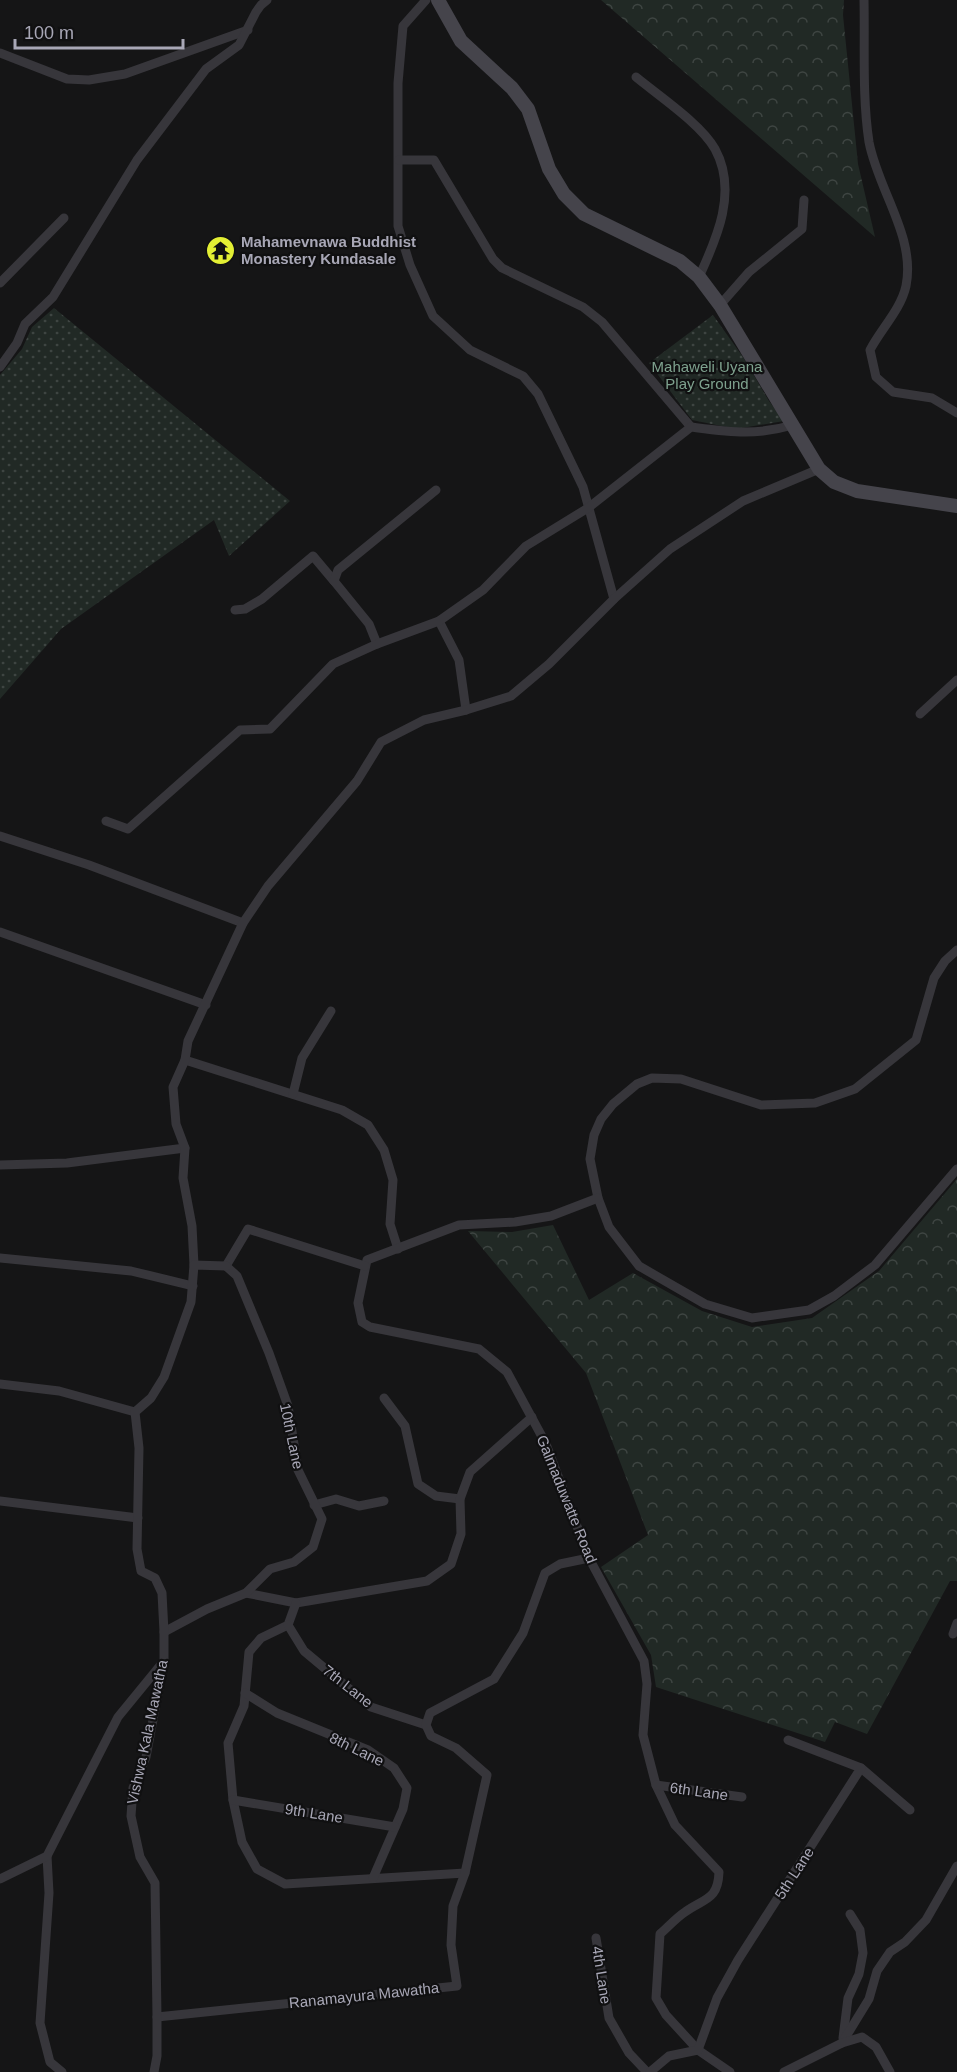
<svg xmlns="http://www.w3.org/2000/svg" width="957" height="2072" font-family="Helvetica,sans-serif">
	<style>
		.grass { fill: url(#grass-dots) }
		.forest { fill: url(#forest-crowns) }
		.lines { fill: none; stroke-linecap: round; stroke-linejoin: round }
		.street { stroke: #37363b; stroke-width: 9 }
		.secondary { stroke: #45444b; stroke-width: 14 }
		.labels { text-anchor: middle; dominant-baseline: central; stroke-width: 4.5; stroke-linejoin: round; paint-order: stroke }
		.poi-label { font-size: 15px; font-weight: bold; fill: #a8a7b6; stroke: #101011; text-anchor: start }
		.park-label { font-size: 15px; fill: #7ea18e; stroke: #101011 }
		.street-label { font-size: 15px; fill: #a8a7b6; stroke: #101011 }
	</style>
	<defs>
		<pattern id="grass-dots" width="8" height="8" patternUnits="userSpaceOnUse" patternTransform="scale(1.5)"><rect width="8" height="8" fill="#212925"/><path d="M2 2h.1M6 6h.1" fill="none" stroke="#3e4542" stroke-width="1.8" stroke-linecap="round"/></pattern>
		<pattern id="forest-crowns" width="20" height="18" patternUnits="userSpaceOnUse" patternTransform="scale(1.5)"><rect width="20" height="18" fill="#212925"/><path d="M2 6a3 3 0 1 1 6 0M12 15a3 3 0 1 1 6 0" fill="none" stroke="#3e4542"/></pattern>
	</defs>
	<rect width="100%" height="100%" fill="#151516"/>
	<!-- grass -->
	<g class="grass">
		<polygon points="54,308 290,501 229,556 214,520 61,629 0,699 0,375 22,349 32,327"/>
		<polygon points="713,315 743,357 769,401 784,421 736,429 692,420 649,363"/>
	</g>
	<!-- forest -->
	<g class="forest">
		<polygon points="601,0 844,0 843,15 858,164 875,237"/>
		<polygon points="957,1179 957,1581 950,1581 867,1734 835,1722 825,1742 656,1687 651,1655 601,1567 648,1535 586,1373 468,1231 512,1232 553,1225 589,1300 633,1273 702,1311 752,1327 812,1318 879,1271"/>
	</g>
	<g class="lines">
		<!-- street -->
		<g class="street">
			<polyline points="426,0 403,26 398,83 398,226 410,265 433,316 470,350 523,376 538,394 583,487 614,599"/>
			<path d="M864,0C865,47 862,96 869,142C878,190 916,237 906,286C901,309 881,329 870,350L876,377L893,392L932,398L957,413"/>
			<polyline points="0,53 67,79 89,80 125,74 248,30"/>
			<path d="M636,77C659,96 701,124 715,149C738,191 717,238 699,277"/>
			<polyline points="399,160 434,160 493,259 502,268 583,307 602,322 691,427"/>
			<polyline points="0,283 64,218"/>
			<polyline points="720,305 749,272 802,229 804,200"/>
			<polyline points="0,367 17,343 25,324 53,297 137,160 206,69 239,45 256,12 261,5 267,0"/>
			<polyline points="235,610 245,609 262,599 313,556 334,581"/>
			<polyline points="439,621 459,660 466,710"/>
			<polyline points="377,644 369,624 334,581 338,570 436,490"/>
			<polyline points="920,714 957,680"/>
			<path d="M106,821L128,829L240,730L270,729L333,664L377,644L439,621L483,590L526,546L588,508L691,427C730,432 755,436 793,425"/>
			<polyline points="0,836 89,865 243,923"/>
			<polyline points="0,932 206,1005"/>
			<polyline points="957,950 945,961 934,978 916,1040 855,1089 815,1103 761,1105 681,1079 652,1078 637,1084 613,1104 601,1119 594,1135 590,1159 598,1198 609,1227 639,1266 705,1304 752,1318 809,1310 834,1296 875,1265 957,1169"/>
			<polyline points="185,1060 342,1110 368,1125 384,1150 393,1180 390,1224 398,1249"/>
			<polyline points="293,1094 302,1058 331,1011"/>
			<polyline points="0,1165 67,1163 185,1148"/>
			<path d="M598,1198L551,1216L515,1222L459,1225L367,1260L358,1303L362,1322L370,1327L479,1349L507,1372L546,1444L589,1558L644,1661L647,1684L643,1735L656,1785L675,1825L719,1872C718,1900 705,1898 685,1912C676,1918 668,1927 660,1934L656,1998L666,2015L698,2050L730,2072"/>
			<polyline points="0,1258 131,1271 193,1286"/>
			<polyline points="194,1265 192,1226 183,1178 185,1148 176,1124 173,1087 185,1060 188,1041 243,923 268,886 357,781 381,742 424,720 466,710 511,696 549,664 614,599 670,549 743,501 819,469"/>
			<polyline points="226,1266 248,1229 365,1266"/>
			<polyline points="0,1384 59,1391 135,1412"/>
			<polyline points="384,1398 405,1426 418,1484 436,1496 460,1499"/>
			<polyline points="0,1501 138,1518"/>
			<polyline points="314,1505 336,1499 359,1506 384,1501"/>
			<polyline points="246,1593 296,1603 427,1581 451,1564 461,1534 460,1499 470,1472 532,1417"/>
			<polyline points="296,1603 288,1625 261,1638 249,1652 244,1706 228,1743 233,1800 242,1842 257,1869 285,1884 465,1873"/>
			<polyline points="288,1625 304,1651 371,1707 426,1725"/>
			<polyline points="164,1632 207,1609 246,1593 270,1569 294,1562 313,1547 322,1519 298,1470 288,1406 269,1353 237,1276 226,1266"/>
			<polyline points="953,1634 957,1623"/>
			<polyline points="245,1693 277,1713 368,1750 394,1768 407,1788 403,1809 373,1878"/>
			<polyline points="861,1768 910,1810"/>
			<polyline points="656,1785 742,1797"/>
			<polyline points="233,1800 395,1827"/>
			<polyline points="47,1856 49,1893 40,2023 50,2062 62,2072"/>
			<polyline points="0,1879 47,1856 118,1717 163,1662"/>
			<polyline points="596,1938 609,2018 629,2053 647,2072"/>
			<polyline points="157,2017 457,1986 451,1945 453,1906 465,1873 487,1775 456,1748 431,1736 426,1725 430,1713 494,1679 523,1633 545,1573 560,1564 589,1558"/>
			<polyline points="843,2038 848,1998 859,1974 863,1953 860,1930 850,1914"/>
			<polyline points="842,2043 869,1999 877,1971 890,1952 905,1942 926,1920 957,1866"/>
			<polyline points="154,2072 157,2056 157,2017 155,1883 140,1857 131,1816 133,1788 146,1757 164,1661 164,1632 162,1593 155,1578 141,1571 137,1549 139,1448 135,1412 151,1398 164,1377 191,1302 194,1265 226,1266"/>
			<polyline points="650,2072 669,2056 698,2050 717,1998 738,1960 861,1768 788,1740"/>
			<polyline points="784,2072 842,2043 862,2037 876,2047 890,2072"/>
		</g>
		<!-- secondary -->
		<polyline class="secondary" points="438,0 461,41 512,88 528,109 549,169 564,194 584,214 680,261 699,277 720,305 819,469 834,482 857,491 957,506"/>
	</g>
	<!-- icons -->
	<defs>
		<symbol id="temple-disc" viewBox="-11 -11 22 22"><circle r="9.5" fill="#e3ef34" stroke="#101011"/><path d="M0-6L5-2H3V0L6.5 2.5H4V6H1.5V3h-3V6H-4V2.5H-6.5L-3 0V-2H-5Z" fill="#111"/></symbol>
	</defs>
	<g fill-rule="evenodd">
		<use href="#temple-disc" x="204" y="234" width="33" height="33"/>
	</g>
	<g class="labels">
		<!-- poi labels -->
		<g class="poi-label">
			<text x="241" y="241">Mahamevnawa Buddhist<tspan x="241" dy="17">Monastery Kundasale</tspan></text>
		</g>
		<!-- park labels -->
		<g class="park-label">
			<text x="707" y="366">Mahaweli Uyana<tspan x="707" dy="17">Play Ground</tspan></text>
		</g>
		<!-- street labels -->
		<g class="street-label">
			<text transform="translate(292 1436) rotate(78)">10th Lane</text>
			<text transform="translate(567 1499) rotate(68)">Galmaduwatte Road</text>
			<text transform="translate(348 1686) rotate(38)">7th Lane</text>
			<text transform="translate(147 1732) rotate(-78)">Vishwa Kala Mawatha</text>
			<text transform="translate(357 1749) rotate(26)">8th Lane</text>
			<text transform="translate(699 1791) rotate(8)">6th Lane</text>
			<text transform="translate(314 1813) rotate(9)">9th Lane</text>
			<text transform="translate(794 1873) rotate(-57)">5th Lane</text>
			<text transform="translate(602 1975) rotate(81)">4th Lane</text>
			<text transform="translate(364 1995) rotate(-6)">Ranamayura Mawatha</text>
		</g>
	</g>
	<!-- scale -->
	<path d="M15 39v9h168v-9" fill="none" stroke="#a8a7b6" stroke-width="3"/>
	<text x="24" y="39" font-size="18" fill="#a8a7b6" stroke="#101011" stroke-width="4.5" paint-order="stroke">100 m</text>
</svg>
